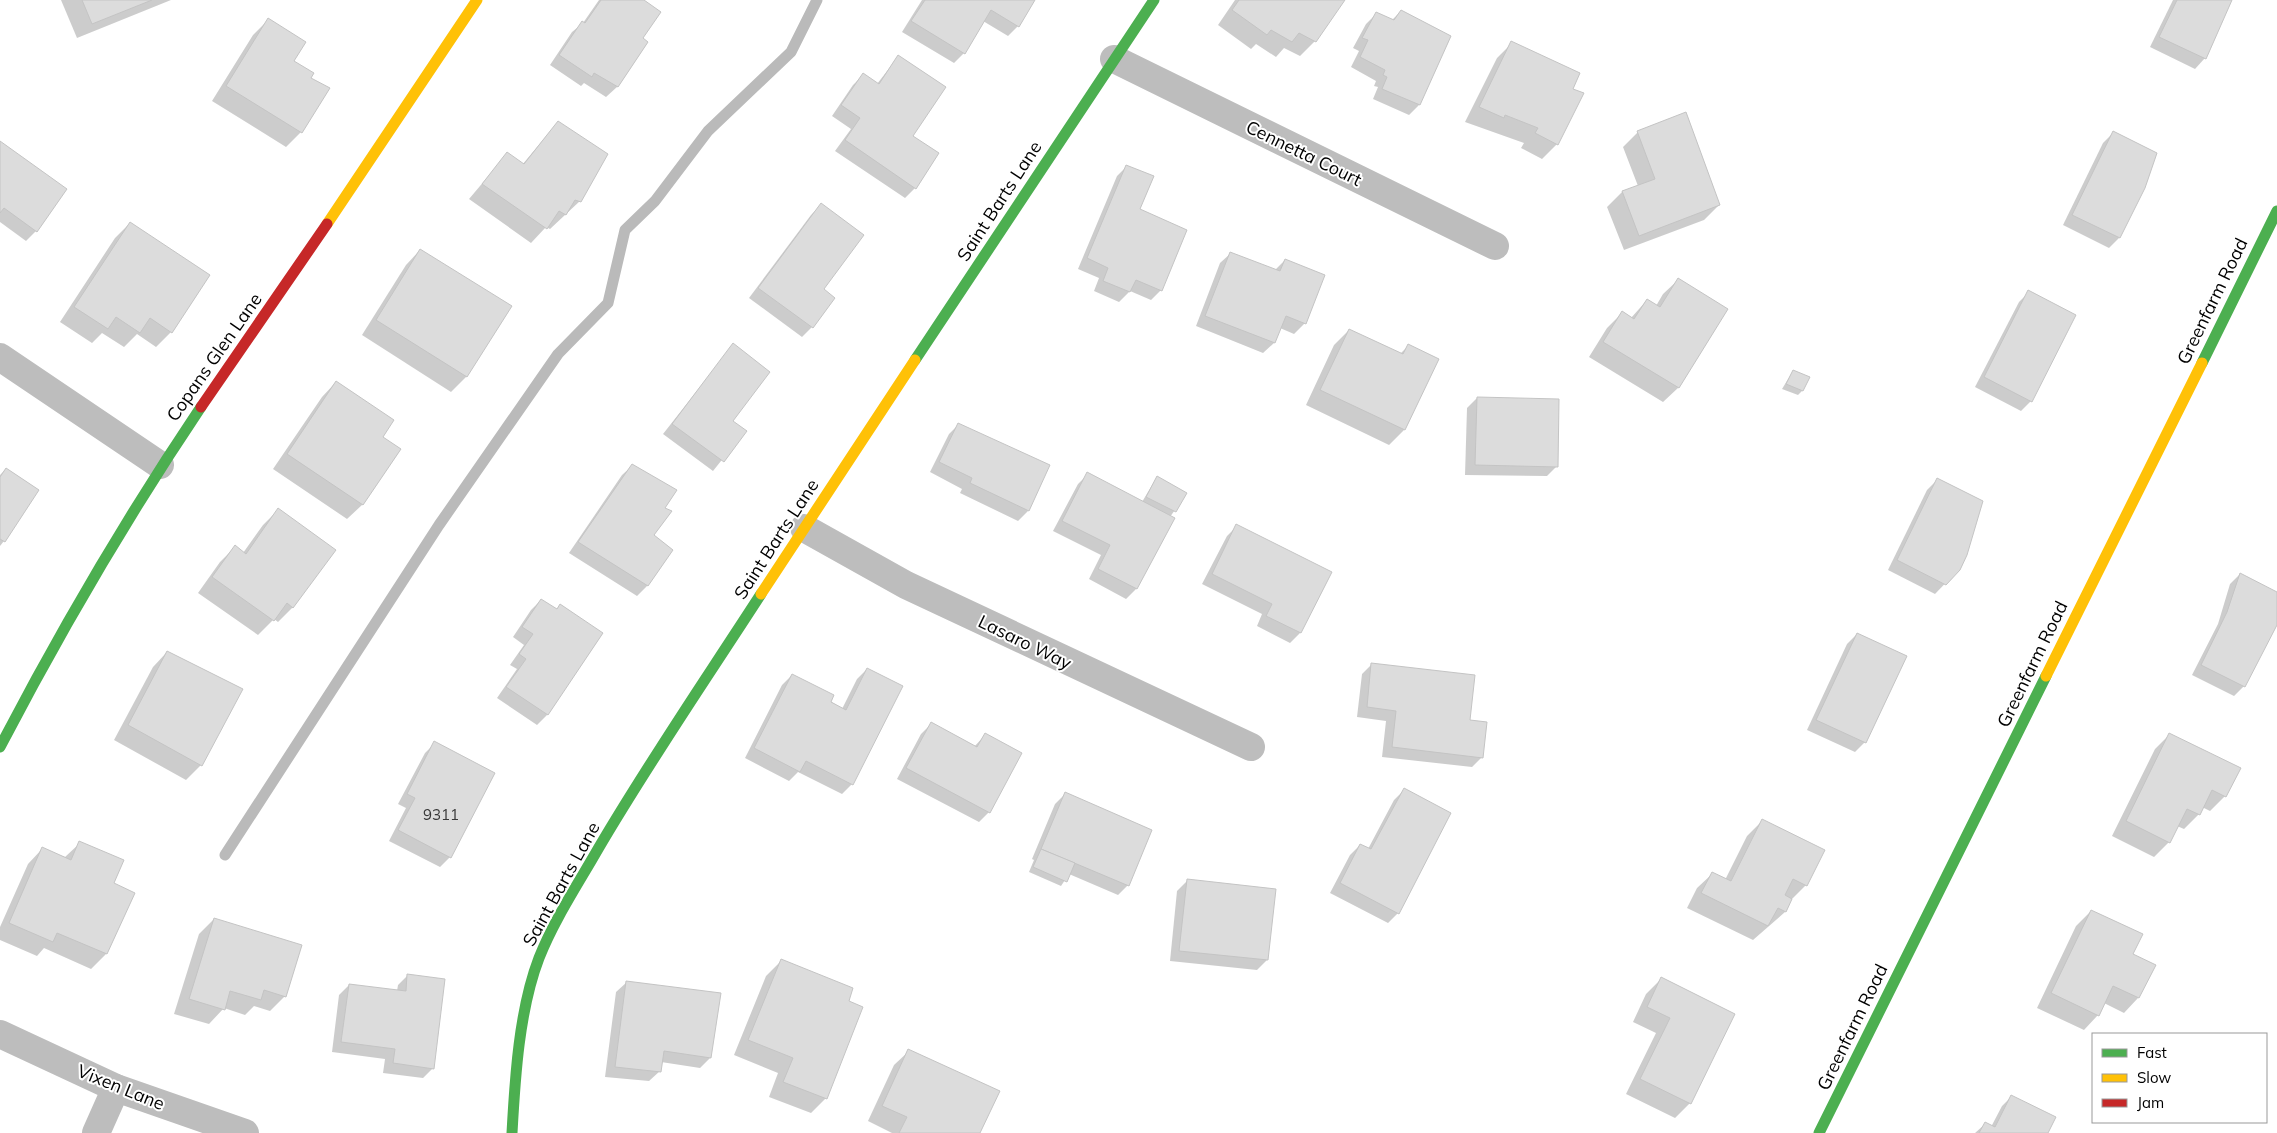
<svg xmlns="http://www.w3.org/2000/svg" width="2277" height="1133" font-family="Mulish,sans-serif">
	<style>
		.shadow { fill: #0003 }
		.lines { fill: none; stroke-linecap: round; stroke-linejoin: round }
		.stream { stroke: #bababa; stroke-width: 11 }
		.building { fill: #dcdcdc; stroke: #c4c4c4 }
		.street { stroke: #bdbdbd; stroke-width: 28 }
		.fast { stroke: #4caf50; stroke-width: 11 }
		.slow { stroke: #ffc107; stroke-width: 11 }
		.jam { stroke: #c62828; stroke-width: 11 }
		.labels { text-anchor: middle; dominant-baseline: central; stroke-width: 4; stroke-linejoin: round; paint-order: stroke }
		.number-label { font-size: 15px; fill: #373737 }
		.street-label { font-size: 18px; fill: #000; stroke: #fff }
	</style>
	<rect width="100%" height="100%" fill="#fff"/>
	<!-- shadow -->
	<g class="shadow">
		<polygon points="61,0 171,0 77,38"/>
		<polygon points="599,0 642,0 641,39 647,43 617,87 606,97 584,83 581,86 550,65 572,32 583,23"/>
		<polygon points="922,0 1034,0 1018,26 1008,36 983,21 964,53 954,63 902,32"/>
		<polygon points="1235,0 1343,0 1315,41 1300,56 1284,48 1276,57 1256,44 1251,49 1218,25"/>
		<polygon points="2173,0 2231,0 2205,58 2195,69 2150,47"/>
		<polygon points="1401,11 1449,36 1419,105 1409,115 1373,99 1378,87 1374,86 1376,81 1351,67 1359,51 1353,48 1366,24 1376,14 1392,20"/>
		<polygon points="268,20 292,61 310,78 301,132 286,147 212,101 253,35"/>
		<polygon points="1512,43 1571,90 1557,144 1542,159 1521,148 1524,143 1465,122 1497,58"/>
		<polygon points="898,57 912,136 915,188 905,198 835,151 851,129 832,116 853,85 863,75 877,84"/>
		<polygon points="558,122 580,201 550,229 546,227 531,243 469,199 507,154 522,165"/>
		<polygon points="1638,132 1719,205 1704,220 1624,250 1607,207 1622,192 1638,186 1623,147"/>
		<polygon points="2113,133 2119,238 2109,248 2063,225 2103,143"/>
		<polygon points="0,143 36,231 26,241 0,222"/>
		<polygon points="1127,166 1161,290 1151,300 1130,291 1119,302 1094,291 1099,278 1078,269 1117,176"/>
		<polygon points="821,205 812,327 802,337 749,298 811,215"/>
		<polygon points="130,223 208,275 171,332 156,347 137,334 124,347 102,333 92,343 60,322 115,238"/>
		<polygon points="420,250 510,307 466,377 451,392 362,335 406,265"/>
		<polygon points="1231,253 1275,270 1285,260 1323,276 1304,324 1294,334 1280,328 1274,343 1263,353 1196,326 1220,263"/>
		<polygon points="1678,280 1726,310 1678,388 1663,402 1589,357 1607,328 1622,313 1631,318 1647,300 1656,306 1663,294"/>
		<polygon points="2029,292 2031,401 2021,411 1975,387 2019,302"/>
		<polygon points="1349,330 1400,354 1409,345 1404,430 1389,445 1306,405 1334,345"/>
		<polygon points="733,345 732,421 745,431 713,471 663,434"/>
		<polygon points="1793,371 1802,391 1798,395 1782,389"/>
		<polygon points="336,382 381,437 400,450 362,505 347,519 273,469 322,397"/>
		<polygon points="1477,398 1557,466 1547,476 1465,475 1467,408"/>
		<polygon points="959,424 1028,511 1018,521 960,493 962,489 930,472 949,434"/>
		<polygon points="633,465 663,509 652,535 671,550 647,586 637,596 569,553 622,475"/>
		<polygon points="6,469 4,541 0,546 0,475"/>
		<polygon points="1088,474 1142,502 1157,477 1186,494 1170,517 1173,518 1136,589 1126,599 1089,579 1101,555 1053,531 1078,484"/>
		<polygon points="1937,480 1959,569 1935,594 1888,570 1927,490"/>
		<polygon points="278,510 293,607 278,622 274,619 258,635 198,593 220,562 235,547 243,553 263,525"/>
		<polygon points="1237,526 1330,572 1300,633 1290,643 1257,626 1262,614 1202,584 1227,536"/>
		<polygon points="2240,574 2277,593 2277,622 2244,686 2234,696 2192,675 2218,624 2230,584"/>
		<polygon points="541,600 556,610 560,605 602,634 547,715 537,725 497,698 517,669 510,665 524,645 513,637 531,610"/>
		<polygon points="1857,634 1865,742 1855,752 1807,730 1847,644"/>
		<polygon points="167,652 201,765 186,780 114,740 153,667"/>
		<polygon points="1372,664 1469,721 1482,757 1472,767 1382,757 1386,721 1357,717 1362,674"/>
		<polygon points="867,669 852,784 842,794 798,772 789,781 745,758 782,685 792,675 842,709 857,679"/>
		<polygon points="931,724 974,747 985,735 989,812 979,822 897,779 921,734"/>
		<polygon points="2170,734 2225,796 2210,811 2202,807 2199,814 2184,829 2177,826 2169,842 2154,857 2112,836 2155,749"/>
		<polygon points="435,743 450,857 440,867 389,841 406,808 398,804 425,753"/>
		<polygon points="1404,790 1398,913 1388,923 1330,893 1350,855 1360,845 1368,849 1394,800"/>
		<polygon points="1065,794 1128,885 1118,895 1069,874 1061,886 1029,872 1034,860 1032,859 1055,804"/>
		<polygon points="1762,821 1823,851 1806,885 1790,901 1785,912 1753,940 1687,908 1697,888 1712,874 1725,880 1747,836"/>
		<polygon points="80,843 112,884 106,954 91,969 44,948 37,956 0,940 0,927 28,864 42,849 65,857"/>
		<polygon points="1187,881 1267,960 1257,970 1170,961 1177,891"/>
		<polygon points="2091,911 2132,955 2138,998 2124,1013 2104,1003 2098,1015 2084,1030 2037,1008 2076,926"/>
		<polygon points="214,919 285,996 270,1011 254,1006 245,1015 224,1008 209,1024 174,1014 199,934"/>
		<polygon points="781,961 826,1098 811,1113 769,1097 778,1073 734,1055 766,976"/>
		<polygon points="408,975 433,1068 423,1078 383,1073 385,1059 332,1052 339,995 349,985 397,991 398,985"/>
		<polygon points="1661,979 1690,1103 1675,1118 1626,1094 1656,1033 1633,1022 1646,994"/>
		<polygon points="627,982 710,1058 700,1068 661,1062 660,1071 649,1081 605,1077 616,992"/>
		<polygon points="909,1051 979,1133 892,1133 868,1121 894,1065"/>
		<polygon points="2012,1096 2047,1133 1975,1133 1985,1124 1991,1127 2002,1106"/>
	</g>
	<g class="lines">
		<!-- stream -->
		<polyline class="stream" points="225,855 439,525 558,354 608,303 625,230 655,201 708,131 791,52 817,0"/>
	</g>
	<!-- building -->
	<g class="building">
		<polygon points="82,0 152,0 92,24"/>
		<polygon points="601,0 644,0 661,12 643,38 648,42 618,87 594,73 592,77 559,55 582,21 585,23"/>
		<polygon points="925,0 1035,0 1019,27 991,10 965,54 911,21"/>
		<polygon points="1239,0 1345,0 1316,42 1299,33 1292,42 1271,30 1267,35 1232,10"/>
		<polygon points="2177,0 2232,0 2206,59 2159,37"/>
		<polygon points="1401,10 1451,36 1420,105 1382,89 1387,77 1383,75 1385,70 1360,57 1368,40 1362,38 1376,12 1394,20"/>
		<polygon points="268,18 306,42 294,61 314,73 311,78 330,88 302,133 226,86"/>
		<polygon points="1511,41 1580,73 1573,89 1584,93 1558,145 1535,133 1538,128 1505,115 1504,118 1479,107"/>
		<polygon points="898,55 946,87 913,136 939,153 916,189 845,140 860,118 841,105 863,73 879,84"/>
		<polygon points="1686,112 1720,205 1639,236 1622,191 1655,179 1637,131"/>
		<polygon points="558,121 608,154 581,202 575,200 566,215 559,211 547,229 482,184 507,152 524,164"/>
		<polygon points="2113,131 2157,153 2145,188 2120,238 2072,215"/>
		<polygon points="0,141 67,189 37,232 4,208 0,213"/>
		<polygon points="1126,165 1154,176 1140,209 1187,230 1162,291 1136,280 1130,292 1103,281 1108,268 1087,258"/>
		<polygon points="821,203 864,235 824,289 835,298 813,328 758,288"/>
		<polygon points="130,222 210,275 172,333 150,318 140,333 116,317 108,329 74,307"/>
		<polygon points="420,249 512,306 467,377 376,320"/>
		<polygon points="1230,252 1280,271 1285,259 1325,275 1306,324 1286,316 1275,343 1205,316"/>
		<polygon points="1678,278 1728,309 1679,388 1603,342 1622,311 1634,319 1647,299 1660,307"/>
		<polygon points="2028,290 2076,315 2032,402 1984,377"/>
		<polygon points="1349,329 1403,354 1408,344 1439,359 1405,430 1320,390"/>
		<polygon points="733,343 770,372 733,421 747,431 724,462 672,424"/>
		<polygon points="1793,370 1810,377 1803,391 1786,384"/>
		<polygon points="336,381 394,420 383,437 401,449 363,505 287,454"/>
		<polygon points="1477,397 1559,399 1558,467 1475,465"/>
		<polygon points="958,423 1050,465 1029,511 970,483 972,478 939,462"/>
		<polygon points="632,464 677,490 665,508 672,511 654,535 673,550 648,586 578,542"/>
		<polygon points="6,468 39,490 5,542 0,539 0,477"/>
		<polygon points="1087,472 1175,518 1137,589 1098,569 1110,545 1062,521"/>
		<polygon points="1157,476 1187,493 1176,512 1146,497"/>
		<polygon points="1937,478 1983,501 1967,555 1960,570 1946,585 1897,560"/>
		<polygon points="278,508 336,550 293,608 287,603 274,621 212,577 235,545 246,554"/>
		<polygon points="1236,524 1332,572 1301,633 1266,616 1272,604 1212,574"/>
		<polygon points="2240,573 2277,592 2277,625 2245,687 2201,665 2227,612"/>
		<polygon points="541,599 557,609 560,604 603,633 548,715 506,687 526,659 519,654 533,634 522,627"/>
		<polygon points="1857,633 1907,656 1866,743 1816,720"/>
		<polygon points="167,651 243,689 202,766 128,725"/>
		<polygon points="1371,663 1475,675 1470,720 1487,722 1483,758 1392,747 1396,711 1367,707"/>
		<polygon points="867,668 903,686 853,785 806,761 800,772 754,748 792,674 834,695 831,702 846,710"/>
		<polygon points="931,722 977,747 985,733 1022,753 990,813 906,768"/>
		<polygon points="2169,733 2241,768 2226,797 2212,790 2200,815 2187,809 2170,843 2126,821"/>
		<polygon points="434,741 495,773 451,858 398,830 415,798 407,794"/>
		<polygon points="1404,788 1451,813 1399,914 1340,883 1360,844 1371,849"/>
		<polygon points="1065,792 1152,830 1129,886 1041,849"/>
		<polygon points="1762,819 1825,850 1807,886 1793,879 1785,895 1792,899 1786,912 1778,908 1768,926 1701,893 1712,872 1731,881"/>
		<polygon points="79,841 124,860 114,883 135,893 107,954 57,933 53,942 9,923 42,847 71,860"/>
		<polygon points="1041,849 1075,863 1067,882 1033,867"/>
		<polygon points="1187,879 1276,889 1268,960 1179,951"/>
		<polygon points="2091,910 2143,934 2133,954 2156,965 2139,998 2113,986 2099,1016 2051,993"/>
		<polygon points="214,918 302,945 286,997 264,990 261,1000 230,991 225,1010 189,999"/>
		<polygon points="781,959 853,988 849,1001 863,1007 827,1099 783,1082 793,1058 748,1040"/>
		<polygon points="407,974 445,979 434,1069 393,1063 395,1049 341,1042 349,984 406,991"/>
		<polygon points="1661,977 1735,1014 1691,1104 1640,1079 1670,1018 1647,1007"/>
		<polygon points="626,981 721,993 711,1058 664,1051 661,1072 615,1067"/>
		<polygon points="908,1049 1000,1091 980,1133 899,1133 907,1117 882,1106"/>
		<polygon points="2011,1095 2056,1117 2048,1133 1979,1133 1985,1122 1995,1127"/>
	</g>
	<g class="lines">
		<!-- street -->
		<g class="street">
			<polyline points="1114,59 1495,246"/>
			<polyline points="0,357 160,465"/>
			<polyline points="804,528 906,585 1251,747"/>
			<polyline points="0,1034 116,1088 245,1133"/>
			<polyline points="96,1133 116,1088"/>
		</g>
		<!-- fast -->
		<g class="fast">
			<polyline points="915,360 1154,0"/>
			<polyline points="2202,363 2277,211"/>
			<path d="M0,747C61,630 127,517 201,407"/>
			<path d="M512,1133C515,1078 519,1010 539,958C554,920 578,884 598,849C649,762 706,679 761,594"/>
			<polyline points="1819,1133 2046,676"/>
		</g>
		<!-- slow -->
		<g class="slow">
			<polyline points="327,224 477,0"/>
			<polyline points="761,594 915,360"/>
			<polyline points="2046,676 2202,363"/>
		</g>
		<!-- jam -->
		<polyline class="jam" points="201,407 327,224"/>
	</g>
	<g class="labels">
		<!-- number labels -->
		<g class="number-label">
			<text x="441" y="814">9311</text>
		</g>
		<!-- street labels -->
		<g class="street-label">
			<text transform="translate(1304 153) rotate(26)">Cennetta Court</text>
			<text transform="translate(999 201) rotate(-57)">Saint Barts Lane</text>
			<text transform="translate(2212 301) rotate(-64)">Greenfarm Road</text>
			<text transform="translate(214 357) rotate(-55)">Copans Glen Lane</text>
			<text transform="translate(776 539) rotate(-57)">Saint Barts Lane</text>
			<text transform="translate(1025 642) rotate(26)">Lasaro Way</text>
			<text transform="translate(2032 664) rotate(-64)">Greenfarm Road</text>
			<text transform="translate(561 884) rotate(-61)">Saint Barts Lane</text>
			<text transform="translate(1852 1027) rotate(-64)">Greenfarm Road</text>
			<text transform="translate(121 1087) rotate(22)">Vixen Lane</text>
		</g>
	</g>
	<!-- legend -->
	<rect x="2092" y="1033" width="175" height="90" fill="#ffffff" stroke="#999999"/>
	<rect x="2102" y="1049" width="25" height="8" fill="#4caf50" stroke="#999999"/>
	<text x="2137" y="1058" font-size="15" fill="#000000">Fast</text>
	<rect x="2102" y="1074" width="25" height="8" fill="#ffc107" stroke="#999999"/>
	<text x="2137" y="1083" font-size="15" fill="#000000">Slow</text>
	<rect x="2102" y="1099" width="25" height="8" fill="#c62828" stroke="#999999"/>
	<text x="2137" y="1108" font-size="15" fill="#000000">Jam</text>
</svg>
